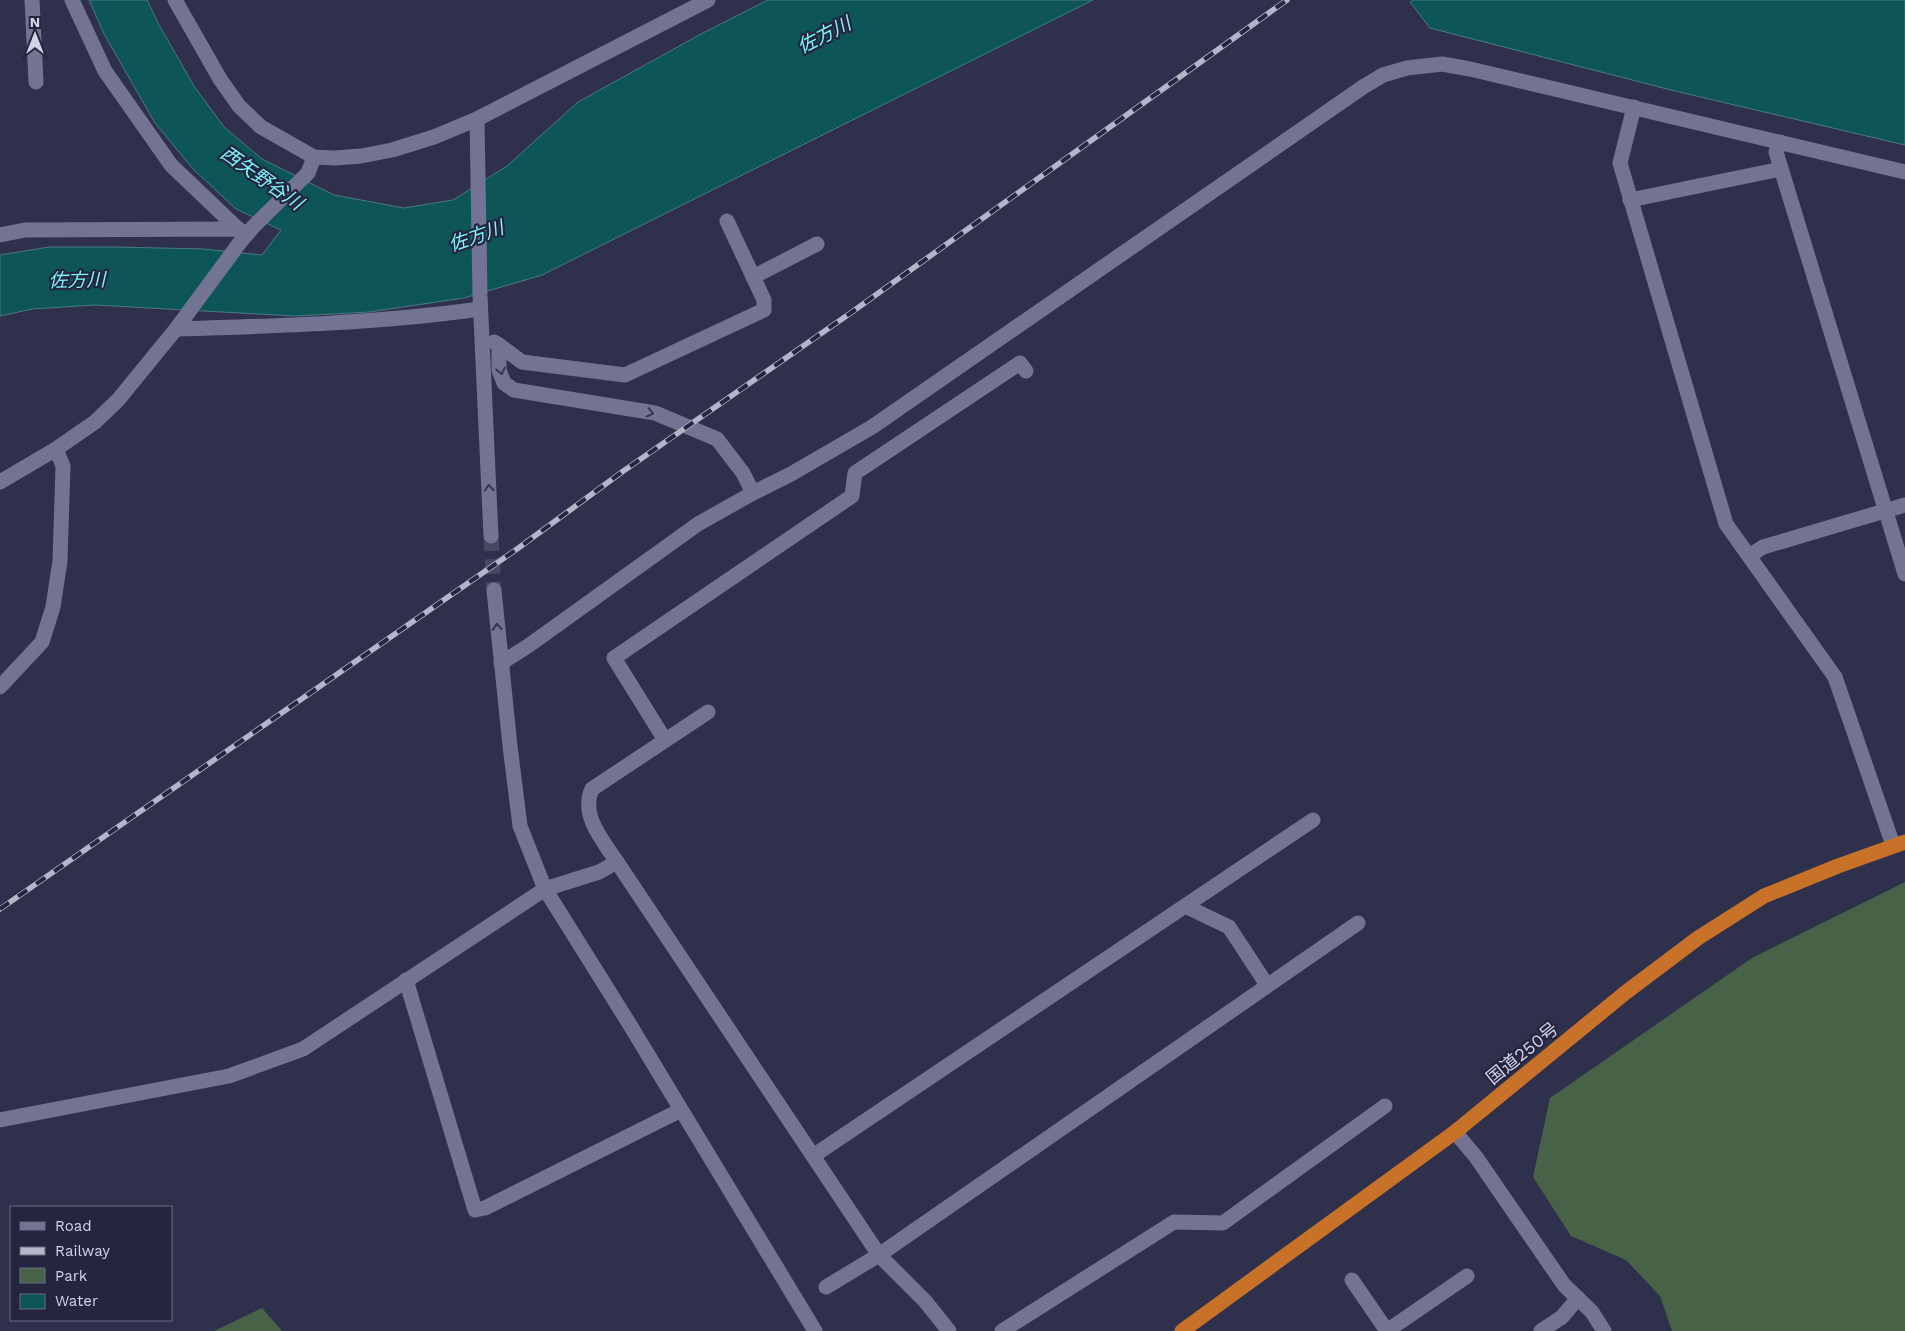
<svg xmlns="http://www.w3.org/2000/svg" width="1905" height="1331" font-family="'Work Sans','Noto Sans JP',sans-serif">
	<style>
		.green { fill: #486248 }
		.water { fill: #0e5557; stroke: #497b82 }
		.lines { fill: none; stroke-linecap: round; stroke-linejoin: round }
		.minor-tunnel { stroke: #474862; stroke-width: 15; stroke-dasharray: 15 8; stroke-linecap: butt }
		.minor { stroke: #737493; stroke-width: 15 }
		.highway { stroke: #c77228; stroke-width: 15 }
		.rail-casing { stroke: #b4b5c9; stroke-width: 5.5 }
		.rail { stroke: #262540; stroke-width: 4; stroke-dasharray: 11; stroke-linecap: butt }
		.oneway { stroke: #353551 }
		.labels { text-anchor: middle; dominant-baseline: central; stroke-width: 4.5; stroke-linejoin: round; paint-order: stroke }
		.street-label { font-size: 18px; fill: #d2d3e5; stroke: #262540 }
		.water-label { font-size: 19px; font-style: italic; fill: #79f5f8; stroke: #262540 }
	</style>
	<rect width="100%" height="100%" fill="#2f304b"/>
	<!-- green -->
	<g class="green">
		<polygon points="1905,882 1905,1331 1672,1331 1660,1296 1626,1260 1571,1236 1533,1177 1550,1098 1752,958"/>
		<polygon points="262,1308 282,1331 214,1331"/>
	</g>
	<!-- water -->
	<g class="water">
		<polygon points="89,0 147,0 159,25 194,86 224,127 262,159 334,195 404,208 453,200 507,166 578,102 701,34 768,0 1093,0 542,275 464,298 369,312 294,316 95,305 32,309 0,316 0,255 49,247 116,247 204,249 262,255 281,230 236,209 193,169 155,123 104,34"/>
		<polygon points="1413,0 1905,0 1905,145 1675,91 1430,28 1410,2"/>
	</g>
	<g class="lines">
		<!-- minor-tunnel -->
		<polyline class="minor-tunnel" points="491,536 494,590"/>
		<!-- minor -->
		<g class="minor">
			<polyline points="32,0 36,82"/>
			<polyline points="72,0 105,71 171,165 238,229"/>
			<polyline points="175,0 220,79 239,106 261,127 314,157 335,158 361,156 392,150 434,137 477,119 708,0"/>
			<polyline points="1634,107 1620,163 1726,524 1835,677 1893,845"/>
			<polyline points="477,119 480,296 491,536"/>
			<polyline points="1780,142 1776,152 1905,574"/>
			<polyline points="1630,200 1781,169"/>
			<polyline points="0,235 25,230 238,229 243,232"/>
			<polyline points="753,277 817,244"/>
			<path d="M176,329C278,326 379,323 480,309"/>
			<polyline points="494,342 499,345 499,370 504,383 514,390 655,413 717,439 743,473 753,493"/>
			<polyline points="499,345 522,362 625,375 764,310 764,300 727,221"/>
			<polyline points="0,482 56,449 95,422 118,400 176,329 241,241 254,226 308,173 314,157"/>
			<polyline points="1749,556 1763,547 1905,505"/>
			<polyline points="494,590 510,746 520,826 545,889 630,1025 815,1331"/>
			<polyline points="501,663 528,646 698,524 753,493 791,474 872,427 1363,87 1383,75 1407,68 1442,64 1470,69 1905,172"/>
			<polyline points="0,687 42,642 53,607 60,561 63,466 56,449"/>
			<polyline points="665,740 614,658 852,496 855,473 1020,363 1026,371"/>
			<polyline points="617,862 879,1255 1358,923"/>
			<polyline points="1185,906 1229,927 1267,985"/>
			<polyline points="406,980 475,1210 485,1208 681,1110"/>
			<path d="M0,1120L229,1076L303,1049L545,889L599,872L617,862C603,841 580,815 592,789L708,712"/>
			<polyline points="1455,1132 1476,1157 1564,1285 1592,1312 1604,1331"/>
			<polyline points="813,1156 1313,820"/>
			<polyline points="1352,1280 1387,1331"/>
			<polyline points="826,1287 879,1255 925,1301 949,1331"/>
			<polyline points="1002,1331 1174,1222 1223,1223 1385,1106"/>
			<polyline points="1387,1331 1467,1276"/>
			<polyline points="1541,1331 1562,1317 1578,1298"/>
		</g>
		<!-- highway -->
		<polyline class="highway" points="1182,1331 1455,1132 1625,993 1698,938 1764,896 1838,866 1905,842"/>
		<defs>
			<polyline id="rail" points="0,909 517,549 622,472 852,312 1287,0"/>
		</defs>
		<!-- rail casing -->
		<use href="#rail" class="rail-casing"/>
		<!-- rail -->
		<use href="#rail" class="rail"/>
	</g>
	<!-- one-way arrows -->
	<defs><path id="oneway-chevron" d="M-2-3.5L2.5 0L-2 3.5" fill="none" stroke-width="1.6" stroke-linecap="round" stroke-linejoin="round" transform="scale(1.25)"/></defs>
	<g class="oneway">
		<use href="#oneway-chevron" transform="translate(501 371) rotate(77)"/>
		<use href="#oneway-chevron" transform="translate(650 413) rotate(13)"/>
		<use href="#oneway-chevron" transform="translate(489 488) rotate(-93)"/>
		<use href="#oneway-chevron" transform="translate(497 627) rotate(-95)"/>
	</g>
	<g class="labels">
		<!-- street labels -->
		<g class="street-label">
			<text transform="translate(1522 1053) rotate(-39)">国道250号</text>
		</g>
		<!-- water labels -->
		<g class="water-label">
			<text transform="translate(824 35) rotate(-27)">佐方川</text>
			<text transform="translate(262 178) rotate(35)">西矢野谷川</text>
			<text transform="translate(476 236) rotate(-19)">佐方川</text>
			<text transform="translate(77 280) rotate(-1)">佐方川</text>
		</g>
	</g>
	<!-- legend -->
	<rect x="10" y="1206" width="162" height="115" fill="#262540" stroke="#6b6b82"/>
	<rect x="20" y="1222" width="25" height="8" fill="#737493" stroke="#6b6b82"/>
	<text x="55" y="1231" font-size="15" fill="#d2d3e5">Road</text>
	<rect x="20" y="1247" width="25" height="8" fill="#b4b5c9" stroke="#6b6b82"/>
	<text x="55" y="1256" font-size="15" fill="#d2d3e5">Railway</text>
	<rect x="20" y="1268" width="25" height="15" fill="#486248" stroke="#6b6b82"/>
	<text x="55" y="1281" font-size="15" fill="#d2d3e5">Park</text>
	<rect x="20" y="1294" width="25" height="15" fill="#0e5557" stroke="#6b6b82"/>
	<text x="55" y="1306" font-size="15" fill="#d2d3e5">Water</text>
	<!-- north arrow -->
	<g transform="translate(35 35)" stroke="#262540" stroke-width="4" paint-order="stroke">
	<path d="M0-4L9 19L0 12L-9 19Z" fill="#d2d3e5"/>
	<text y="-8" font-size="14" font-weight="bold" text-anchor="middle" fill="#d2d3e5">N</text>
	</g>
</svg>
